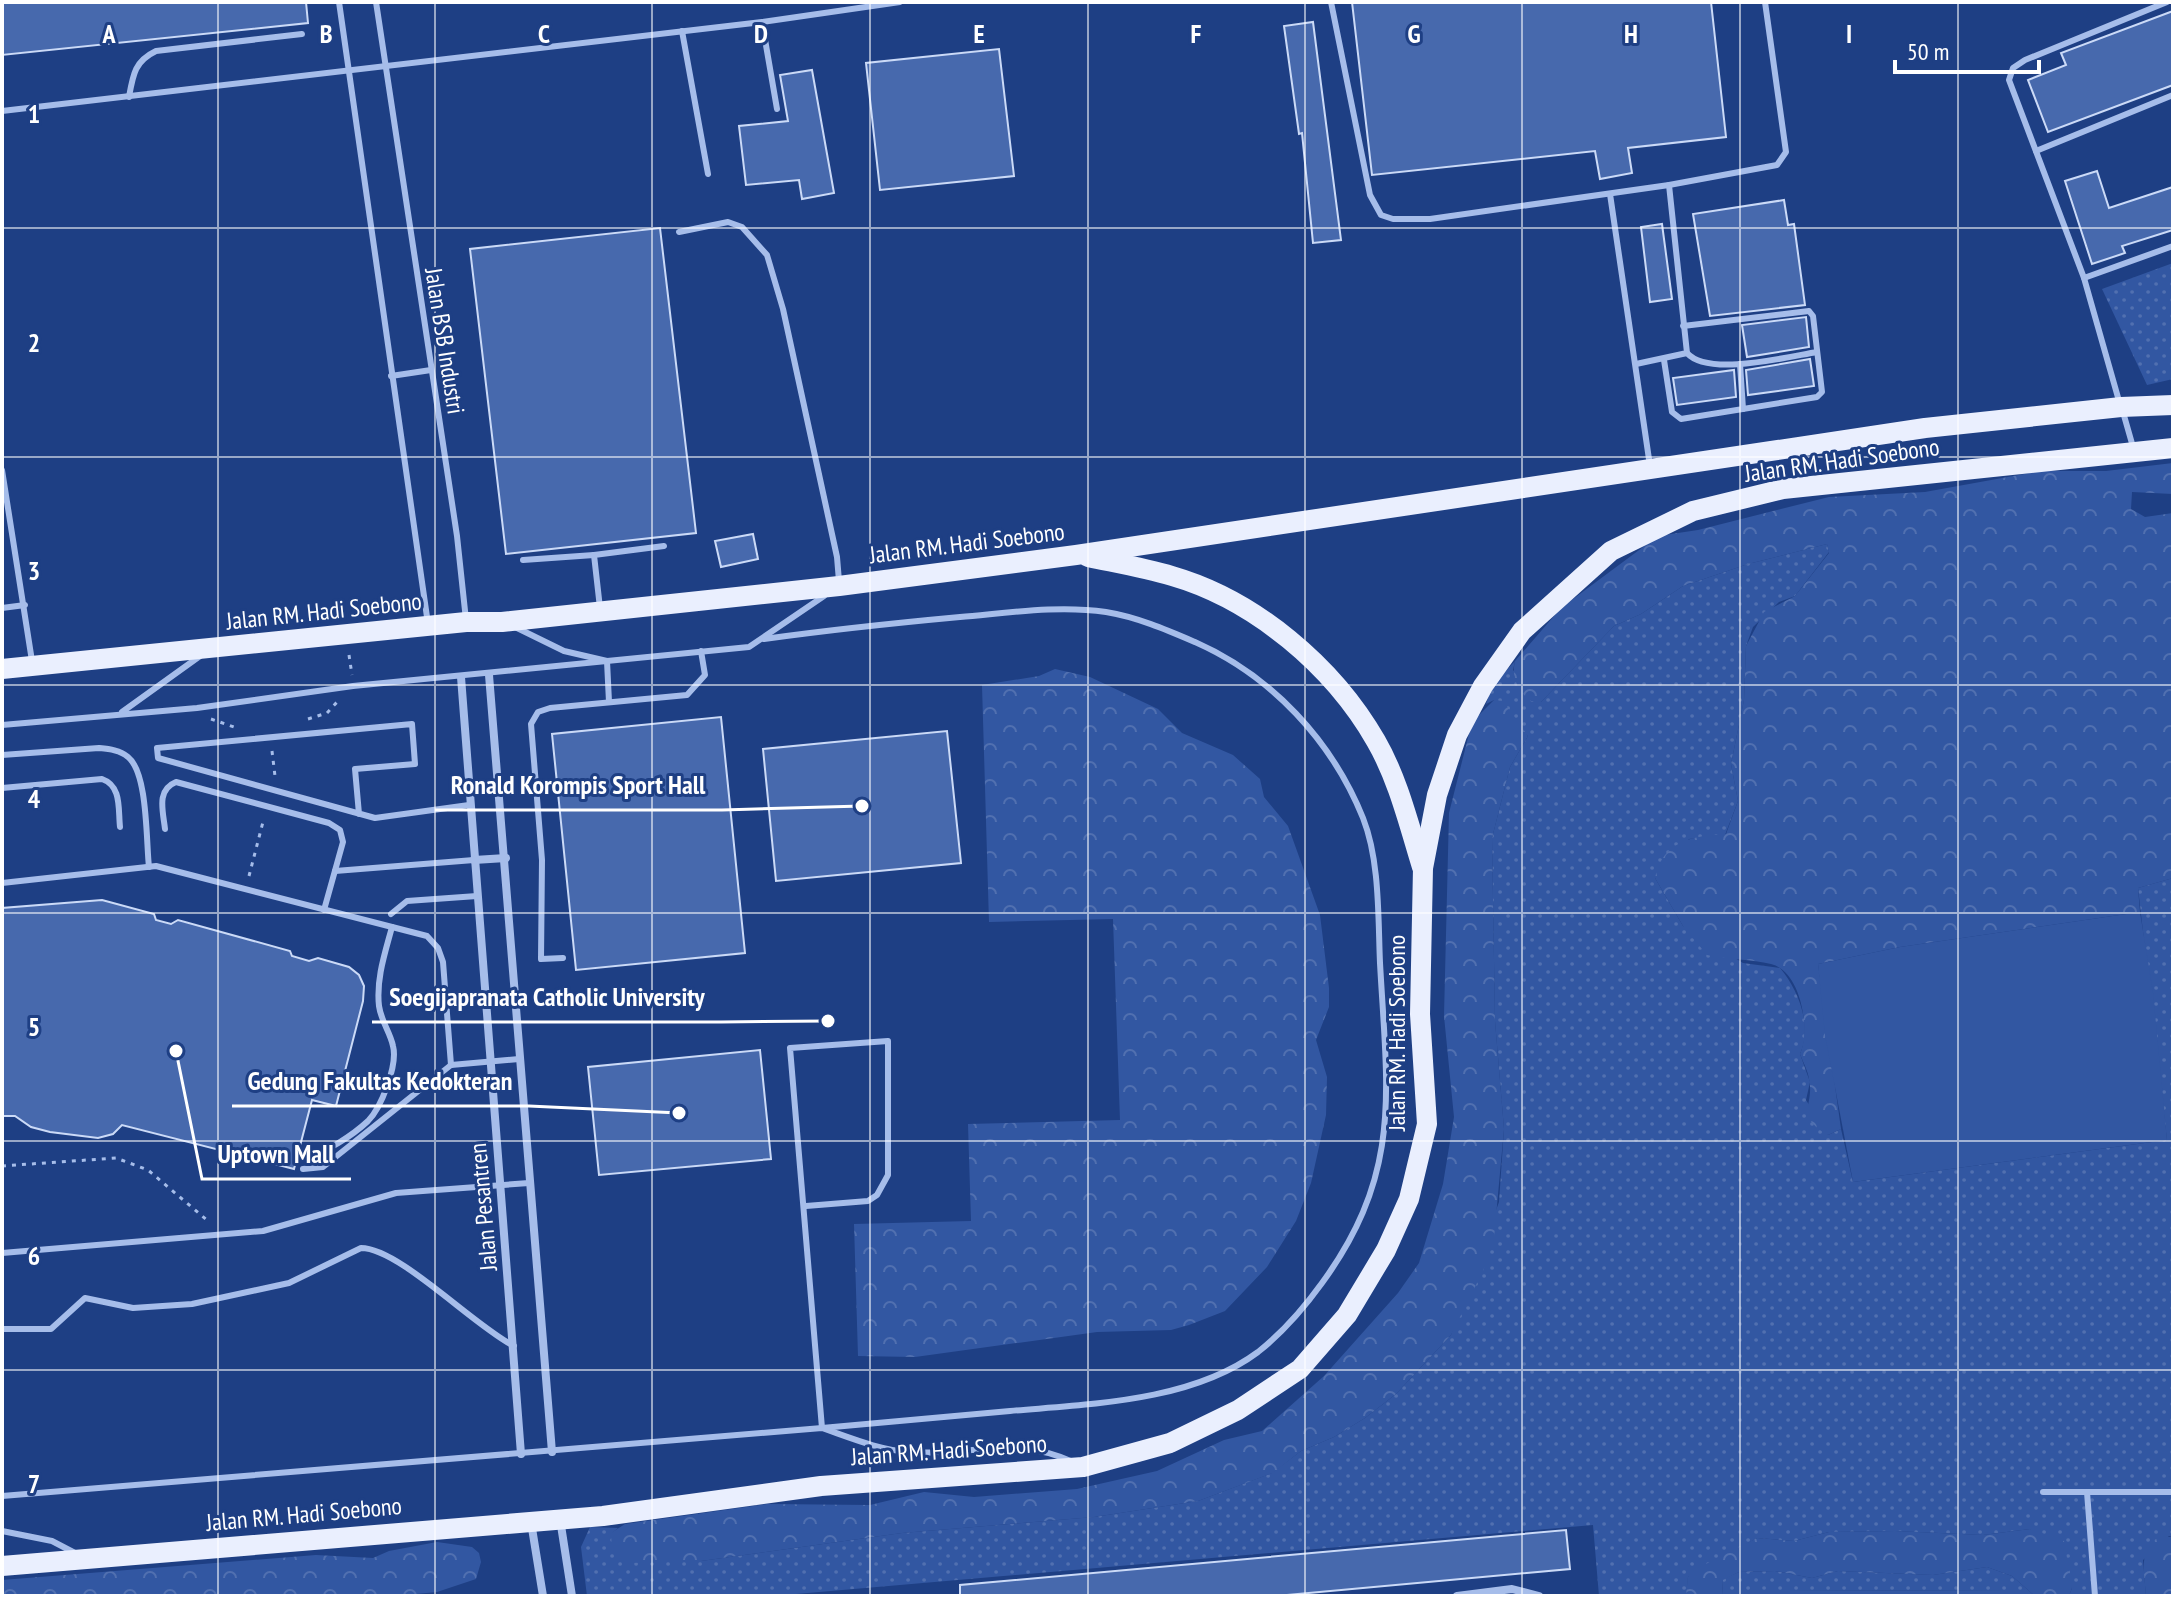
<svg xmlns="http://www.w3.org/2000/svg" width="2175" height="1598" font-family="'PT Sans Narrow',sans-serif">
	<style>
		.grass { fill: url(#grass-dots) }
		.forest { fill: url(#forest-crowns) }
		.garden { fill: #3257a2 }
		.building { fill: #4769ad; stroke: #cbdaf7; stroke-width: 2 }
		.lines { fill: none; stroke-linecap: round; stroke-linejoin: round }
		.path { stroke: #a6bdea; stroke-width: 3; stroke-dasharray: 4 6; stroke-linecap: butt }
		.service { stroke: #a6bdea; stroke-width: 6 }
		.minor { stroke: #a6bdea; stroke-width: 8 }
		.primary { stroke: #eaeffe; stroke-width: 20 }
		.grid { fill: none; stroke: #fff; stroke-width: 2; stroke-opacity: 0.55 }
		.labels { text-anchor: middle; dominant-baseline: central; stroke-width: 6; stroke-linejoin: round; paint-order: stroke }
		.street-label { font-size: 24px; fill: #fff; stroke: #1e3f84 }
		.grid-label { font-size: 26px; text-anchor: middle; font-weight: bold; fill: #fff; stroke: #1e3f84; stroke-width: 6; stroke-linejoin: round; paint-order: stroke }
		.leader { fill: none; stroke: #fff; stroke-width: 3 }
		.callout-dot { fill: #fff; stroke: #1e3f84; stroke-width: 3 }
		.callout-label { font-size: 26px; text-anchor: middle; font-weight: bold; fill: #fff; stroke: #1e3f84; stroke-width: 6; stroke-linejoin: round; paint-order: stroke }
	</style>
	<defs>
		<pattern id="grass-dots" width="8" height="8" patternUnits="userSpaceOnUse" patternTransform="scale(2)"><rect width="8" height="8" fill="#3257a2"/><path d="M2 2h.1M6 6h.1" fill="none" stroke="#5170b0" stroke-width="1.8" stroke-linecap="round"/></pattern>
		<pattern id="forest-crowns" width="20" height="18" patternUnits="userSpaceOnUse" patternTransform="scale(2)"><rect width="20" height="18" fill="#3257a2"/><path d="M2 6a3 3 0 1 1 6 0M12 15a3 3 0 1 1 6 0" fill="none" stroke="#5170b0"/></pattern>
	</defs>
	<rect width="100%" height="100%" fill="#1e3f84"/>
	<!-- grass -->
	<g class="grass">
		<polygon points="2173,263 2173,379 2147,385 2102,289"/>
		<path d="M1827,544L1829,552L1795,596L1779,602L1753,627L1746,646L1744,700L1731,764L1738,801L1725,835L1689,839L1655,878L1683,926L1743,963L1780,968C1798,989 1813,1026 1800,1054L1810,1082L1806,1100L1828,1135L1841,1129L1853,1182L2167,1140L2138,888L2173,878V1537L2169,1536L2143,1560L2146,1596H2069L2072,1588L2030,1529L1983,1535L1895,1531L1829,1532L1794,1541L1757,1538L1688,1577L1687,1596H1599L1593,1525L773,1596H587L581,1547L590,1527L618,1528L612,1533L701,1561L902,1533L1094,1517L1198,1501L1272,1473L1301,1451L1334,1437L1365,1418L1396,1394L1451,1335L1499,1202L1504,1129L1495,1021L1492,838L1510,767L1528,736L1494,700L1486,704L1492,686L1515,661L1513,670L1541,702L1614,626L1641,614L1683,586L1748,564Z"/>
		<polygon points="1987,1567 2012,1576 2035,1596 2006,1596 2005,1591 1790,1590 1789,1596 1722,1596 1723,1579 1739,1572 1775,1571 1812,1578 1838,1571 1933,1575"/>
	</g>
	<!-- forest -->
	<g class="forest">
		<path d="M2173,463V494L2132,492L2131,509L2145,517L2173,513V878L2138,888L2140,912L1900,947L1818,964L1841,1129L1828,1135C1793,1114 1815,1107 1809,1079C1808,1071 1803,1062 1800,1054C1811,1030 1801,971 1771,964C1752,959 1728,960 1707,955L1683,926L1655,878C1663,841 1691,836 1726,834L1738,801L1731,764L1744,700L1746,646L1764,612L1795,596L1829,553L1827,544L1748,564L1683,586L1641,614L1614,626L1541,702L1531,701C1518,691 1511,677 1515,661L1561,608L1658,536L1698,530L1829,497L1925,492L2041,471H2106Z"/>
		<polygon points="1055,669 1090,677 1158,709 1182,733 1233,755 1260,779 1264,797 1288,826 1320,915 1329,988 1329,1007 1316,1040 1327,1077 1326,1115 1311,1183 1296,1221 1267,1267 1225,1311 1189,1325 1171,1330 1097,1332 915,1357 858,1356 854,1224 971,1221 968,1124 1120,1120 1113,919 989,922 982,685 1039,676"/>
		<polygon points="1494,700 1503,701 1528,736 1510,767 1492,838 1495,1021 1504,1129 1494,1238 1483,1271 1451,1335 1396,1394 1365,1418 1334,1437 1301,1451 1273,1473 1198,1501 1094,1517 902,1533 701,1561 626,1563 612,1551 611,1533 625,1524 767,1504 870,1505 924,1492 974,1497 1077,1489 1157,1471 1224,1440 1262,1431 1324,1376 1398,1293 1419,1263 1443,1184 1454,1117 1444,1016 1449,813 1469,734 1476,718"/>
		<polygon points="2030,1529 2064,1541 2072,1588 2069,1596 2035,1596 2012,1576 1987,1567 1933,1575 1838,1571 1812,1578 1775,1571 1739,1572 1723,1580 1722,1596 1686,1595 1688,1577 1694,1570 1757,1538 1794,1541 1829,1532 1895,1531 1983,1535"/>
		<path d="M2160,1537H2173V1596H2146C2145,1575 2137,1547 2160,1537Z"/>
		<polygon points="437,1542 472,1547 479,1553 481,1562 476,1579 437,1592 394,1596 2,1596 2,1580 316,1555 373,1558 389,1551"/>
	</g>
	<!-- garden -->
	<g class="garden">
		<polygon points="2140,912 2153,993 2167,1140 1853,1182 1825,1035 1818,964 1900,947"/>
		<polygon points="1789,1590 2006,1591 2006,1596 1789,1596"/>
	</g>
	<!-- building -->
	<g class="building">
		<polygon points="2,2 306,2 308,23 2,55"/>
		<polygon points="1352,2 1711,2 1726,137 1628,148 1632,173 1600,179 1595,151 1372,175"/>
		<polygon points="2173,11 2173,85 2048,132 2028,80 2066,65 2061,53"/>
		<polygon points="1313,22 1341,240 1313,243 1302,133 1299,134 1284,26"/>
		<polygon points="999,49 1014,176 880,190 866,63"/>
		<polygon points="812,70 834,193 802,199 799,180 746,185 739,126 788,121 780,75"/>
		<polygon points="2097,171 2109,208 2173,187 2173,230 2122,246 2125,253 2092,264 2065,181"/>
		<polygon points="1784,200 1788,225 1794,224 1805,305 1710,316 1693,214"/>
		<polygon points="1662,224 1672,299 1650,302 1641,227"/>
		<polygon points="660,228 696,533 506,554 470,249"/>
		<polygon points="1806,317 1809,347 1747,357 1742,325"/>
		<polygon points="1810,359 1814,386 1748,395 1746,370"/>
		<polygon points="1734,370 1736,397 1677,405 1673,378"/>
		<polygon points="753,534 758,559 721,567 715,541"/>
		<polygon points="721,717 745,953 576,970 552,734"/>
		<polygon points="947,731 961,863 776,881 763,749"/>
		<polygon points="102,900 154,914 156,920 171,924 178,920 290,951 292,956 309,961 318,958 349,967 359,975 364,986 363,1001 336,1106 312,1100 294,1169 122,1125 113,1134 98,1138 50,1132 31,1127 15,1116 2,1116 2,908"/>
		<polygon points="760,1050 771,1159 599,1175 588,1067"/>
		<polygon points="1566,1530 1570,1569 1276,1596 960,1596 960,1585"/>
	</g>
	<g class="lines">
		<!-- path -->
		<g class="path">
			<polyline points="349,655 352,675"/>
			<polyline points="211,719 234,727"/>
			<polyline points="308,719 327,713 338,701"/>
			<polyline points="272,751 275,776"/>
			<polyline points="249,876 264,818"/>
			<polyline points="2,1166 116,1158 148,1170 208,1221"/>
		</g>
		<!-- service -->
		<g class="service">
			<polyline points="339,2 428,624"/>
			<polyline points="376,2 457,536 466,620"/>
			<polyline points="1331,2 1370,195 1381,215 1393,219 1430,219 1669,185 1777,165 1786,152 1765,2"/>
			<polyline points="762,22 777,109"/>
			<polyline points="682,31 708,174"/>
			<path d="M129,97C133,74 135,61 156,51L302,34"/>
			<polyline points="2,111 762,22 900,2"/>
			<polyline points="2036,151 2173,95"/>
			<polyline points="1610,194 1650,466"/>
			<polyline points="679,232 728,222 742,227 767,255 783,309 837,557 839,581"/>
			<polyline points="2084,278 2173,246"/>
			<path d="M1687,353C1708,377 1787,357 1817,352"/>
			<polyline points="1664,360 1672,412 1681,419 1817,397 1822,392 1813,316 1809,311 1683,326"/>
			<polyline points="1636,364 1687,353 1669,185"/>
			<polyline points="1740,364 1743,409"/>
			<polyline points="391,376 431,370"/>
			<polyline points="2119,401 2084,278 2009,80 2013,68 2025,60 2167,2"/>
			<polyline points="2123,412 2133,447"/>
			<polyline points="2,470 32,661"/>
			<polyline points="523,560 594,555"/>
			<polyline points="2,608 25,605"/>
			<polyline points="600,608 594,555 664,546"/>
			<polyline points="515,627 564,651 607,661 609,702"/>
			<path d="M764,639C829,630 895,623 960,617C1008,613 1058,605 1106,612C1137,617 1167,630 1195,642C1272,676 1332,741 1363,818C1380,861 1378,918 1380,963C1387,1091 1403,1172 1322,1283C1304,1308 1282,1333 1258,1352C1191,1402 1089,1404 1010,1411C947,1417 884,1422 822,1428L790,1048L888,1041V1175L877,1195L868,1201L806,1206"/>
			<polyline points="122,712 200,656"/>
			<polyline points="2,725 197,708 353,686 749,647 824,596"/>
			<path d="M2,755L99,748C109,749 120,750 128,757C148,773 146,841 149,867"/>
			<path d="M2,788L102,779C122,786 118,809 120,827"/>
			<polyline points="359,814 355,769 415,764 412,724 157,748 158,758 375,818 469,805"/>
			<path d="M165,829C163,811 156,790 176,782L329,823L340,830L343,842L324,910"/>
			<polyline points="335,871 474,860"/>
			<polyline points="2,883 156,866 427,936 438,948 443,962 451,1065"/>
			<polyline points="391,914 407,901 477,896"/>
			<polyline points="563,958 541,959 542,860 531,724 538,712 550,708 687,695 705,675 701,651"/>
			<path d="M305,1158C325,1153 352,1136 368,1121C381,1108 398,1065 393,1046C390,1032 381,1021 379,1006C376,979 385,953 392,927"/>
			<polyline points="303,1169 323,1167 451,1065 519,1059"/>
			<polyline points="2,1253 263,1231 396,1193 529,1183"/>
			<path d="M2,1329H51L85,1298L133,1308L192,1304L289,1283L361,1248C399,1248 474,1326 514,1346"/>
			<polyline points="2043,1492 2173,1492"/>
			<polyline points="2087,1492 2095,1596"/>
			<path d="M2,1496L822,1428C851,1438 879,1450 910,1452C970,1457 1012,1434 1073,1462"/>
			<polyline points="2,1531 52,1541 75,1553"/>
		</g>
		<!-- minor -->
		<g class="minor">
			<polyline points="489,675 552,1452"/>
			<polyline points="461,677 521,1454"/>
			<polyline points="474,860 506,858"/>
			<polyline points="560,1519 572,1596"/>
			<polyline points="531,1522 543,1596"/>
			<polyline points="1457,1596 1512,1589 1539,1596"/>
		</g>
		<!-- primary -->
		<g class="primary">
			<path d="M1088,557C1116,563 1145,568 1172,576C1255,600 1333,666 1376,741C1398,779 1409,825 1422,867"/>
			<polyline points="2,669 466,622 502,622 839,586 1076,555 1925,428 2121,407 2173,405"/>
			<polyline points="2,1566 603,1516 821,1486 1083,1467 1170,1443 1238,1410 1300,1369 1347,1315 1386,1250 1409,1199 1427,1124 1420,1014 1423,868 1437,795 1457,735 1483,686 1522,631 1611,551 1693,511 1783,489 2173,448"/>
		</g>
	</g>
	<!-- grid -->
	<path class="grid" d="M218,2V1596M435,2V1596M652,2V1596M870,2V1596M1088,2V1596M1305,2V1596M1522,2V1596M1740,2V1596M1958,2V1596M2,228H2173M2,457H2173M2,685H2173M2,913H2173M2,1141H2173M2,1370H2173"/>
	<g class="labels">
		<!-- street labels -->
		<g class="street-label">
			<text transform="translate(445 341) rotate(81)">Jalan BSB Industri</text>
			<text transform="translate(1842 460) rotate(-8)">Jalan RM. Hadi Soebono</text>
			<text transform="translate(967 543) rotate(-7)">Jalan RM. Hadi Soebono</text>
			<text transform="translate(324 611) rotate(-6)">Jalan RM. Hadi Soebono</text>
			<text transform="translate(1396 1033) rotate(-90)">Jalan RM. Hadi Soebono</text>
			<text transform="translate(483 1207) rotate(-95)">Jalan Pesantren</text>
			<text transform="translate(949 1450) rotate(-4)">Jalan RM. Hadi Soebono</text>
			<text transform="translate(304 1514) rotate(-5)">Jalan RM. Hadi Soebono</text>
		</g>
	</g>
	<g class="grid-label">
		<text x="109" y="43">A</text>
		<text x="326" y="43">B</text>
		<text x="544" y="43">C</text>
		<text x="761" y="43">D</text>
		<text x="979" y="43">E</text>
		<text x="1196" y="43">F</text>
		<text x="1414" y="43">G</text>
		<text x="1631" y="43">H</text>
		<text x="1849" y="43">I</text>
		<text x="34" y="123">1</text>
		<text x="34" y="352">2</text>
		<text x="34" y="580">3</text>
		<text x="34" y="808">4</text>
		<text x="34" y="1036">5</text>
		<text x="34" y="1265">6</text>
		<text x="34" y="1493">7</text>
	</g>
	<!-- callouts -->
	<path class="leader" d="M862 806L722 810H435M828 1021L721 1022H372M679 1113L529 1106H232M176 1051L202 1179H351"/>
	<g class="callout-dot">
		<circle cx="862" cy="806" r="8"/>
		<circle cx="828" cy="1021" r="8"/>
		<circle cx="679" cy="1113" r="8"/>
		<circle cx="176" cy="1051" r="8"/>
	</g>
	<g class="callout-label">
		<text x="578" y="794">Ronald Korompis Sport Hall</text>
		<text x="547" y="1006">Soegijapranata Catholic University</text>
		<text x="380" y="1090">Gedung Fakultas Kedokteran</text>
		<text x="276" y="1163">Uptown Mall</text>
	</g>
	<!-- border -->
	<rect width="2175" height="1598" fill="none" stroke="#ffffff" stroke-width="8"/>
	<!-- scale -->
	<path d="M1895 60v12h144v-12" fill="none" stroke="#ffffff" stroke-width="4"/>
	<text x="1907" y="60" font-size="24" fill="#ffffff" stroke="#1e3f84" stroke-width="6" paint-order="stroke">50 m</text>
</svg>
